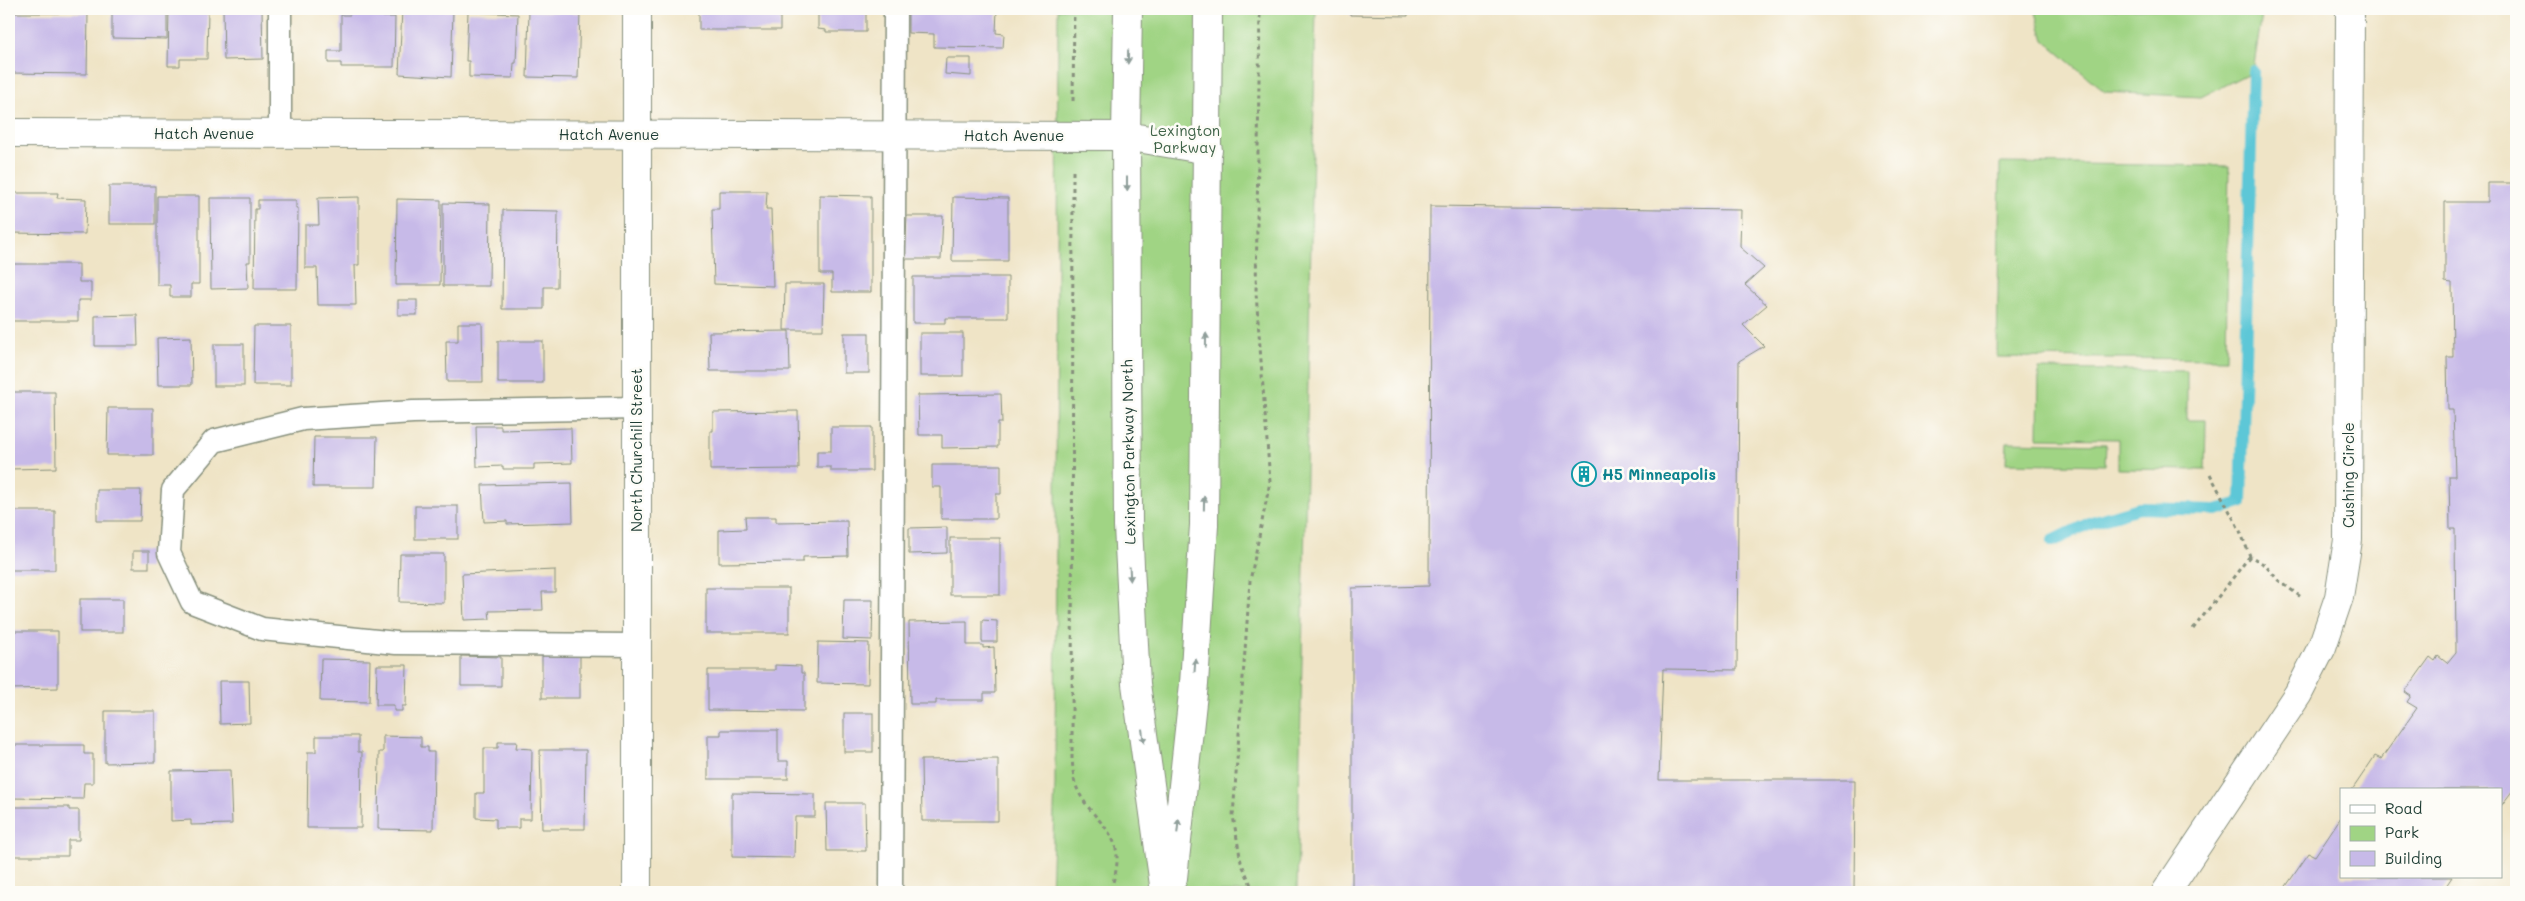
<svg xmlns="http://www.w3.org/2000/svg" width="2525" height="901" font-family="Mali,sans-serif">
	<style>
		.green { fill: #a0d484; stroke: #60885c }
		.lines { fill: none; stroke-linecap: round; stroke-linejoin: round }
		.stream { stroke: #5dc7d7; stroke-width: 12 }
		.building { fill: #c7bae8 }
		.lane-casing { stroke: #87907d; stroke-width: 25 }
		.street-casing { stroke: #87907d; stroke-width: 30 }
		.secondary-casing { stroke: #87907d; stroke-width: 30 }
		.path { stroke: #87907d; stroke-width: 3; stroke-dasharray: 4 4; stroke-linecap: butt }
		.lane { stroke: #fff; stroke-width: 22 }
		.street { stroke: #fff; stroke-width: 28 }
		.secondary { stroke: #fff; stroke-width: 28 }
		.oneway { fill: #8f9e9a }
		.labels { text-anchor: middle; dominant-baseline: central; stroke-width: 5; stroke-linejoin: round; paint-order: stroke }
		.park-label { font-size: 15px; fill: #3f6348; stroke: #fdfcf7 }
		.street-label { font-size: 15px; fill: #1f3d34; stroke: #fdfcf7 }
		.culture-label { font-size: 15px; font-weight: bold; fill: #0d838f; stroke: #fdfcf7; text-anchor: start }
	</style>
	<rect width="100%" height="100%" fill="#fdfcf7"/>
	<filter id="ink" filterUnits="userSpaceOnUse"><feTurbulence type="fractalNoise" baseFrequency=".02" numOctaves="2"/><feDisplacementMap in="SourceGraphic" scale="10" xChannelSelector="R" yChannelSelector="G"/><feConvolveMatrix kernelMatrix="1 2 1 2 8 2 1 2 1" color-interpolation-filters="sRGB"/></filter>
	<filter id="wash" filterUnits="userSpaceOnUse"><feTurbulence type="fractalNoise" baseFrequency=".0096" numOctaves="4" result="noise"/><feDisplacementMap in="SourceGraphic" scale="20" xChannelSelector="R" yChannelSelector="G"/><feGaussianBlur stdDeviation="1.12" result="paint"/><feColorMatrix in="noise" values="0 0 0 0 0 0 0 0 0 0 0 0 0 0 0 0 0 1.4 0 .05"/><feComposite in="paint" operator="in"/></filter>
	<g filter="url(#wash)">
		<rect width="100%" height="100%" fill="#efe4c6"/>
		<!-- green -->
		<g class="green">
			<polygon points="1058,9 1316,9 1297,892 1051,892 1055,784"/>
			<polygon points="2035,9 2263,9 2253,71 2201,97 2105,92 2044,40"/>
			<polygon points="2000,163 2229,166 2226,359 1997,357"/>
			<polygon points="2039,369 2187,371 2187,420 2206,420 2205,470 2118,469 2118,439 2038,438"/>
			<polygon points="2007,442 2106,444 2105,465 2006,463"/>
		</g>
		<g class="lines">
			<!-- stream -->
			<polyline class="stream" points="2053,541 2092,522 2139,508 2216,510 2241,503 2253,71"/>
		</g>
		<g id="blocks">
			<!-- building -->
			<g class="building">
				<polygon points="112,9 167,9 167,39 112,38"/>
				<polygon points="169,9 208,9 207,59 180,59 180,66 168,66"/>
				<polygon points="223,9 262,9 263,59 224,60"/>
				<polygon points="350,9 384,9 383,17 395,17 394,67 341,67 341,63 328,63 328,51 341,51 341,15 350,15"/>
				<polygon points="402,9 453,11 451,77 399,74"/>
				<polygon points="699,9 866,9 866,32 826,32 826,30 818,29 818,12 780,12 780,30 699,30"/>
				<polygon points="908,9 997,9 996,33 1004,34 1003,48 934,47 934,34 908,33"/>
				<polygon points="1350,9 1408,9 1408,16 1350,15"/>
				<polygon points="529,11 580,13 578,78 527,77"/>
				<polygon points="468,12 518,14 516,63 514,63 513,78 469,77 469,61 466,61"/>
				<polygon points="9,13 88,13 87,74 9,73"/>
				<polygon points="946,58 971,58 971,76 945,74"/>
				<polygon points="2488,183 2516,183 2516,786 2501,806 2501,790 2352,790 2375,756 2381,759 2417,708 2407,702 2411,696 2405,692 2430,657 2435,661 2438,656 2447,663 2456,652 2455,529 2450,529 2449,476 2455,476 2453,410 2448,410 2447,357 2453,357 2452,283 2445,282 2445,202 2488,202"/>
				<rect x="109" y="186" width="46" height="38"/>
				<polygon points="719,191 767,191 766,209 771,209 773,286 714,284 712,209 719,209"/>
				<polygon points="9,193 58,193 57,198 86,199 85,234 9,233"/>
				<polygon points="820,195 871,196 871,292 832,292 832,274 820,274"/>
				<polygon points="157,196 199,196 199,284 191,284 191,297 170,297 170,285 157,285"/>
				<polygon points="359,197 359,265 355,265 356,305 318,305 317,268 305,268 305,225 319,225 318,198"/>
				<polygon points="953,197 1008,198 1008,261 952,261"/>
				<polygon points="210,198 250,198 250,262 247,262 248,288 211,289"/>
				<polygon points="397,199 441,200 440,285 396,285"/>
				<polygon points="258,200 296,200 296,208 298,208 297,289 254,289 255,209 258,209"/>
				<polygon points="443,203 490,204 489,286 443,286"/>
				<polygon points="1430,206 1741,210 1740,247 1764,268 1745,285 1767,305 1743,325 1764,346 1739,361 1737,670 1663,669 1659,780 1855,780 1854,892 1352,892 1352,588 1429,586"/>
				<polygon points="503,210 558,211 557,287 544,287 544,309 502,309"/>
				<polygon points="907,216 943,216 941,259 905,259"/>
				<polygon points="9,264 79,264 79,282 91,282 91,300 78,300 78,321 9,321"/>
				<polygon points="913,277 1008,277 1008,318 945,318 945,323 913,323"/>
				<polygon points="785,284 824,284 823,330 784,330"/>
				<rect x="398" y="300" width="19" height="15"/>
				<polygon points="137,315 138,346 95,346 95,316"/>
				<polygon points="458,323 482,323 483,382 447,382 446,341 458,341"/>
				<polygon points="254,326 291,326 291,385 253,385"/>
				<polygon points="789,331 790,371 710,371 709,332"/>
				<rect x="844" y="333" width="25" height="40"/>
				<rect x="920" y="333" width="43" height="43"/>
				<polygon points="191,337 192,385 158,385 157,338"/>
				<rect x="498" y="341" width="45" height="42"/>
				<rect x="214" y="344" width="30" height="42"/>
				<polygon points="9,392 55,392 56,468 9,469"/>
				<polygon points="1001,394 1002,423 998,423 998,447 942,448 942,435 919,435 918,395"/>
				<polygon points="108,408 153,408 153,455 107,455"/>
				<polygon points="798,411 799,469 710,470 710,431 713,431 713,412"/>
				<polygon points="476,426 501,426 501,430 571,428 572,463 534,464 534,469 503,469 503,466 477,467"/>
				<polygon points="831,427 872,427 872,471 831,471 831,467 817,467 817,451 831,451"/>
				<polygon points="314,437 377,437 376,487 313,487"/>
				<polygon points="932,465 1001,465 1001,494 996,494 996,519 941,519 941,487 932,487"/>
				<polygon points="572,483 573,522 507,524 507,521 484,522 482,485"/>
				<polygon points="97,490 141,490 140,521 97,521"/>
				<rect x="415" y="506" width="43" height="33"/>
				<rect x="9" y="511" width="46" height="59"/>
				<polygon points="745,517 776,517 776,522 847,521 848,556 803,557 803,562 719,563 719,530 746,529"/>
				<polygon points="947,527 947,553 909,554 909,528"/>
				<rect x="950" y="538" width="50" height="57"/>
				<rect x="133" y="551" width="16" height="17"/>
				<polygon points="400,554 444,554 444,603 399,602"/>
				<polygon points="555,570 555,592 542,592 543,610 489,611 490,619 464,620 462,574"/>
				<rect x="706" y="588" width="83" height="45"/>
				<rect x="80" y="599" width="43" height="33"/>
				<polygon points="844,600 873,600 872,640 843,639"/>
				<polygon points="982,620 997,621 997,642 982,642"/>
				<polygon points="967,621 967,645 983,645 983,648 994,647 995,693 984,693 984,700 936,700 936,704 910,704 909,622"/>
				<polygon points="9,631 58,631 58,688 9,689"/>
				<polygon points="818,642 869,643 868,684 817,683"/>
				<rect x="542" y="654" width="38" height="44"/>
				<polygon points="461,656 501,657 501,686 461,686"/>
				<polygon points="321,659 370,660 369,702 320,701"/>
				<polygon points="377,665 407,665 406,706 402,706 402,711 394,711 394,705 376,705"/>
				<polygon points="775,665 801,666 801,673 804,673 804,711 708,710 708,670 775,670"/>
				<polygon points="219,681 249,681 250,723 220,724"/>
				<polygon points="105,711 155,711 155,762 105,763"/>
				<rect x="844" y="713" width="29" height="39"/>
				<polygon points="721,730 778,730 778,761 788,761 788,779 708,779 708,735 721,735"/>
				<polygon points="316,736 358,736 358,752 362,752 361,828 307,828 308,752 316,752"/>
				<polygon points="383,736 421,737 421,747 428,747 428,752 434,752 433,830 378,829 379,752 383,752"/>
				<polygon points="498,742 517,742 516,748 532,749 531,819 519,819 519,828 496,828 496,819 476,818 476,793 484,793 484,748 498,748"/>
				<polygon points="9,745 84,745 84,754 93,754 93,783 84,783 83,799 9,798"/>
				<polygon points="540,750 586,750 585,829 542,829"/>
				<polygon points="998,759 998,821 922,821 921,760"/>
				<polygon points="230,770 232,824 191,825 191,820 171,821 171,771"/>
				<polygon points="732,793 815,794 815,817 795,817 794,858 732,857"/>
				<polygon points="826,803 865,803 866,851 827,851"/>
				<polygon points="9,807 69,807 69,810 79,810 79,840 68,840 68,856 9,856"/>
				<polygon points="2341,817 2341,877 2452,877 2442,892 2282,892 2309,853 2315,856"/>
			</g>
		</g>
	</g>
	<g filter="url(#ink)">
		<use href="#blocks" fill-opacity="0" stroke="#87907d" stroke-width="1"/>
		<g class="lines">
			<defs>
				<g id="lane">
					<polyline points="280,9 280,134"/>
					<polyline points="635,645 396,643 262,629 192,602 169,553 173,490 214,441 303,419 413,412 637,408"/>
					<polyline points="891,892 895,9"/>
				</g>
				<g id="street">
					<polyline points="637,9 637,892"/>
					<polyline points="9,133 1126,136 1208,150"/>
					<polyline points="2166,892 2298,694 2322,647 2339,597 2348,540 2350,9"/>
				</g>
				<g id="secondary">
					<polyline points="1128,9 1126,136 1128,526 1136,684 1165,892"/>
					<polyline points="1173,878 1194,684 1204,525 1208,9"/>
				</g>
			</defs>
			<!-- lane casing -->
			<use href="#lane" class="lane-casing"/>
			<!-- street casing -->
			<use href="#street" class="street-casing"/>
			<!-- secondary casing -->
			<use href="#secondary" class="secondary-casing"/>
			<!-- path -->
			<g class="path">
				<polyline points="1073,101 1074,9"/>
				<path d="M1073,171L1072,759C1073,767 1073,776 1075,783C1089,824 1130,829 1113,882"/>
				<polyline points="2210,474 2240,531 2250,556 2265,565 2278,580 2301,597"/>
				<polyline points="2193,629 2250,556"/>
				<polyline points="1254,892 1241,862 1233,816 1250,581 1270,482 1256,293 1260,9"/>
			</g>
			<!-- lane -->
			<use href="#lane" class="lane"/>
			<!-- street -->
			<use href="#street" class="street"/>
			<!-- secondary -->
			<use href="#secondary" class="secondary"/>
		</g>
		<!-- one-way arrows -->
		<defs><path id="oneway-solid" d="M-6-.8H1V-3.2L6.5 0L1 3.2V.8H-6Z" transform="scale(1.25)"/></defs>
		<g class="oneway">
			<use href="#oneway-solid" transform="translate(1128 57) rotate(91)"/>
			<use href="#oneway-solid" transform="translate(1127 184) rotate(90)"/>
			<use href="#oneway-solid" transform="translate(1206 340) rotate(-89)"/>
			<use href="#oneway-solid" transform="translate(1204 503) rotate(-89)"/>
			<use href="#oneway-solid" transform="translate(1130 574) rotate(87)"/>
			<use href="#oneway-solid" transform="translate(1195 665) rotate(-86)"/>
			<use href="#oneway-solid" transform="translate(1143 736) rotate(82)"/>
			<use href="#oneway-solid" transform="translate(1178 826) rotate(-84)"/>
		</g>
	</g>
	<!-- icons -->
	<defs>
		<symbol id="building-ring" viewBox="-11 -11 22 22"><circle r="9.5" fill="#fdfcf7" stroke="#0f9aa8" stroke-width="1.5"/><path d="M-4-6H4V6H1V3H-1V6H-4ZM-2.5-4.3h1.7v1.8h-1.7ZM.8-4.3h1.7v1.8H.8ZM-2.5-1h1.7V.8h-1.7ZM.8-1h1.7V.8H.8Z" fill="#0f9aa8"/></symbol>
	</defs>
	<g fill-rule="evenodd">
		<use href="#building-ring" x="1570" y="460" width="28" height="28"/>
	</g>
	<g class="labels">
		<!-- park labels -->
		<g class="park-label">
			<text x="1185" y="130">Lexington<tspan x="1185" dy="17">Parkway</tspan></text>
		</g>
		<!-- street labels -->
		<g class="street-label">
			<text x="204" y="133">Hatch Avenue</text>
			<text x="609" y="134">Hatch Avenue</text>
			<text x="1014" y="135">Hatch Avenue</text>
			<text transform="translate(636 450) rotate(-90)">North Churchill Street</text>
			<text transform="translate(1128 452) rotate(-91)">Lexington Parkway North</text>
			<text transform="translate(2348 475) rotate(-90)">Cushing Circle</text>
		</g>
		<!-- culture labels -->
		<g class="culture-label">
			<text x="1602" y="474">H5 Minneapolis</text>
		</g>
	</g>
	<!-- margin -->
	<rect width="2525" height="901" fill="none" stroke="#fdfcf7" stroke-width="30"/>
	<!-- legend -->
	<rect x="2340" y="788" width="162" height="90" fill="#fdfcf7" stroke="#a4b0a9"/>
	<rect x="2350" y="805" width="25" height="8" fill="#ffffff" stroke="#a4b0a9"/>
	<text x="2385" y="814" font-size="15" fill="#1f3d34">Road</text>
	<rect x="2350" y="826" width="25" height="15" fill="#a0d484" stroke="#a4b0a9"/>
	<text x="2385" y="838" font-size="15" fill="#1f3d34">Park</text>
	<rect x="2350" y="851" width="25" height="15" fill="#c7bae8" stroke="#a4b0a9"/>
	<text x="2385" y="864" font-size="15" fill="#1f3d34">Building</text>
</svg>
